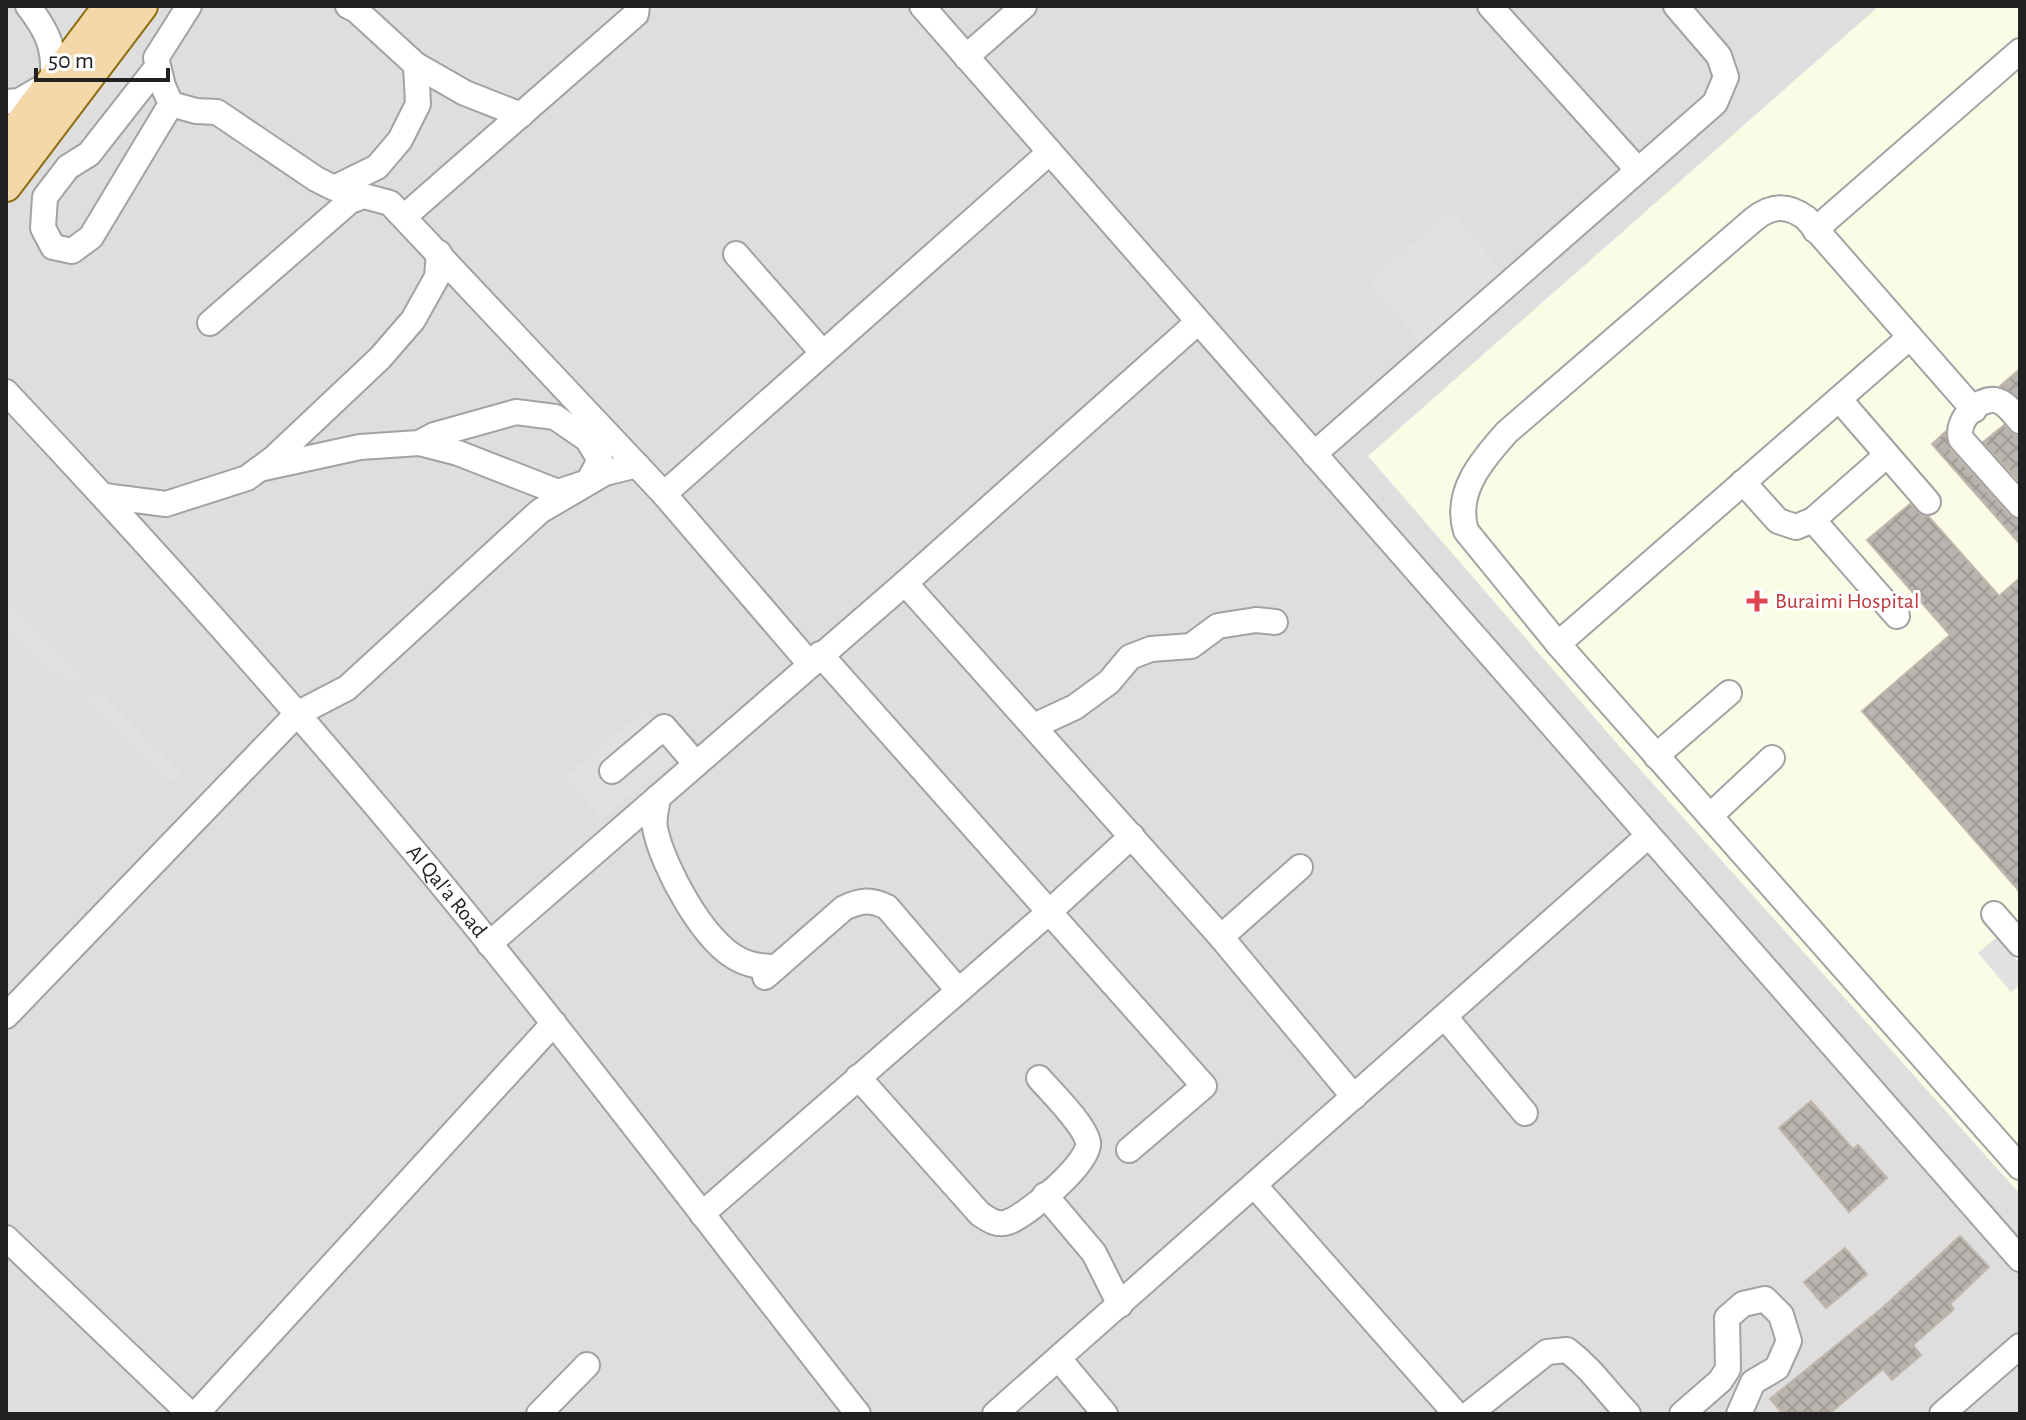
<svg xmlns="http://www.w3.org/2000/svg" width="2026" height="1420" font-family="'Alegreya Sans',sans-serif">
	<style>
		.residential { fill: #dfdede }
		.education { fill: #fbfce5 }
		.parking { fill: #e1e1e1 }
		.building { fill: url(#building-cross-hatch); stroke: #c1b6ac; stroke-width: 2 }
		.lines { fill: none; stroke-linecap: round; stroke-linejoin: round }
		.minor-casing { stroke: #a2a2a2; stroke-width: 28 }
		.major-casing { stroke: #8f6c0f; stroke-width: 34 }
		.minor { stroke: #fff; stroke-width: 24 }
		.major { stroke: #f4d8aa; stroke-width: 30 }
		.health-dot { fill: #e0444e; stroke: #fff; stroke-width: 3 }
		.labels { text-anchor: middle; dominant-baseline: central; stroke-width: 6; stroke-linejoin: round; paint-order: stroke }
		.health-label { font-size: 22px; fill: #be3a42; stroke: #fff; text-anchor: start }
		.street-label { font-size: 22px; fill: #212121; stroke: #fff }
	</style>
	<defs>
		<pattern id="building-cross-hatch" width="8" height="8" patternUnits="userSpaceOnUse" patternTransform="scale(2)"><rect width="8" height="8" fill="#b9b4ae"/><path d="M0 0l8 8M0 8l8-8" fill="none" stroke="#9f9a95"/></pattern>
	</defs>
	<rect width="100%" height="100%" fill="#f0eee8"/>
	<!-- residential -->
	<rect class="residential" x="6" y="6" width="2014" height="1408"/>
	<!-- education -->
	<polygon class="education" points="1879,6 2020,6 2020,1194 1620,747 1368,456"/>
	<!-- parking -->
	<g class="parking">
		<polygon points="1451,211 1506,276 1424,346 1368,281"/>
		<polygon points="6,603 82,675 71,688 6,627"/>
		<polygon points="97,690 181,771 171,783 87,702"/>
		<polygon points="643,712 680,755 601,819 566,776"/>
		<polygon points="1997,937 2020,964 2020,985 2011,992 1978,953"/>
	</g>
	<!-- building -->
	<g class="building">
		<polygon points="2020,369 2020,398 2000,386"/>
		<polygon points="2004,425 2014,435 2020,436 2020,482 1983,442"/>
		<polygon points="1945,432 1950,449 2009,515 2020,520 2020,544 1932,444"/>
		<polygon points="1910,504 1922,516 1929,517 1999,596 2020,578 2020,892 1862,711 1950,635 1867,540"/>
		<polygon points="1811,1101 1853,1149 1858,1145 1887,1178 1849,1212 1779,1128"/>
		<polygon points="1960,1236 1989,1267 1950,1304 1954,1309 1913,1345 1921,1355 1892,1380 1883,1369 1829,1414 1783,1414 1770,1399 1881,1309"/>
		<polygon points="1845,1248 1867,1274 1826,1308 1804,1282"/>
	</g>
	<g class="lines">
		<defs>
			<g id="minor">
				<polyline points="189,6 156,58 163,86 171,104 196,111 217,112 316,179 334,188 377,167 400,140 418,104 416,65"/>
				<polyline points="348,6 356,10 416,65 465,93 521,115"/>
				<polyline points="922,6 2020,1259"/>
				<polyline points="1490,6 1637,169"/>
				<polyline points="966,57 1024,6"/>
				<polyline points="158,66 89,154 68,167 45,197 43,228 53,247 72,251 91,237 171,104"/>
				<path d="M6,102L19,101L53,81C55,47 48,32 28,6"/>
				<polyline points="405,216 636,14 637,6"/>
				<polyline points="1815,230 2020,51"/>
				<polyline points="736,254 822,352"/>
				<polyline points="210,323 350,201 364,196 390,203 664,494 810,664"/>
				<path id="s1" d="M6,392C148,543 286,697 419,857C570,1039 712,1228 858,1414"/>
				<polyline points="1839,399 1928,502"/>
				<path d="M1974,410L1806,218C1787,204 1771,205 1753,220L1507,432C1482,460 1454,492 1466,531L1558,644L2020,1167"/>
				<path d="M2020,421C2013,413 2006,402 1995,400C1977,398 1955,422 1961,439L2020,505"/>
				<polyline points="1314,454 1715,103 1726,77 1719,56 1676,6"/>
				<polyline points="259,469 360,447 419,443 458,453 558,492 588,482 600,460 587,439 555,417 516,412 434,435 419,443"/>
				<polyline points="1743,482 1778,521 1796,527 1813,520 1887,455"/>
				<polyline points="664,494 1050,152"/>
				<polyline points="104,496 166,504 247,478 274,458 380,358 413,320 437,277 439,253"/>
				<polyline points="1813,520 1897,616"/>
				<polyline points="905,583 1221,937 1300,867"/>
				<polyline points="1558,644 1910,337"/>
				<polyline points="820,654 1204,1086 1129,1150"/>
				<polyline points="1034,726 1075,707 1109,682 1130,657 1151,649 1191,646 1218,626 1256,620 1275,622"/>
				<polyline points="1656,756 1729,693"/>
				<polyline points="612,771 664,727 696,764"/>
				<path d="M658,797C657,807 653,818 655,828C662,865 704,944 740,960C752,966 763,967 776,967"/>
				<polyline points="1710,816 1772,758"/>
				<polyline points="1994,914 2020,944"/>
				<polyline points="1221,937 1354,1097"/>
				<polyline points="489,944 905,583 1198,322"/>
				<path d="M765,977L844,908C861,900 871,899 887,907L958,990"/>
				<polyline points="6,1016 297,714 347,688 540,511 605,473 637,465"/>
				<polyline points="1445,1017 1525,1113"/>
				<path d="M858,1077L980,1214C989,1220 997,1226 1008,1222C1026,1216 1092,1162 1088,1142C1084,1124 1052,1093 1039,1078"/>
				<polyline points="1255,1186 1456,1414"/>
				<polyline points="1045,1195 1094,1253 1120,1305"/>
				<polyline points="702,1214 1048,913 1132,836"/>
				<polyline points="6,1238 190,1414"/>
				<polyline points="1059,1359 1105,1414"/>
				<polyline points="196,1414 554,1023"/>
				<polyline points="539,1414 587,1365"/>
				<polyline points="995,1414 1648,836"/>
				<path d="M1469,1414L1547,1352L1567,1350C1592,1369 1606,1391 1628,1414"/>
				<polyline points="1682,1414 1720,1381 1728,1369 1727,1318 1743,1304 1765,1299 1781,1315 1789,1341 1777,1368 1753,1382 1739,1414"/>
				<polyline points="1942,1414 2020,1346"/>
			</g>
			<g id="major">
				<polyline points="6,143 109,6"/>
				<polyline points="6,186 142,6"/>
			</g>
		</defs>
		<!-- minor casing -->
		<use href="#minor" class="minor-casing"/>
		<!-- major casing -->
		<use href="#major" class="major-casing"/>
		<!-- minor -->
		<use href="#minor" class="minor"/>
		<!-- major -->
		<use href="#major" class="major"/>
	</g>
	<!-- markers -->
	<path class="health-dot" d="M1753 589h8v8h8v8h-8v8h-8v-8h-8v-8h8z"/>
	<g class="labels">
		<!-- health labels -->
		<g class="health-label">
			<text x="1775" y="601">Buraimi Hospital</text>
		</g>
		<!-- street labels -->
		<g class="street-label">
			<text stroke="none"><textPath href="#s1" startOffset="666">Al Qal'a Road</textPath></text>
		</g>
	</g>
	<!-- border -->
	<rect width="2026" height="1420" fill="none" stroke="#212121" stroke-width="16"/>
	<!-- scale -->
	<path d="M36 68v12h132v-12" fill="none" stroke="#212121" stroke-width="4"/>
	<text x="48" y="68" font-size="24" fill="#212121" stroke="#ffffff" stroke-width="6" paint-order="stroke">50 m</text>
</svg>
